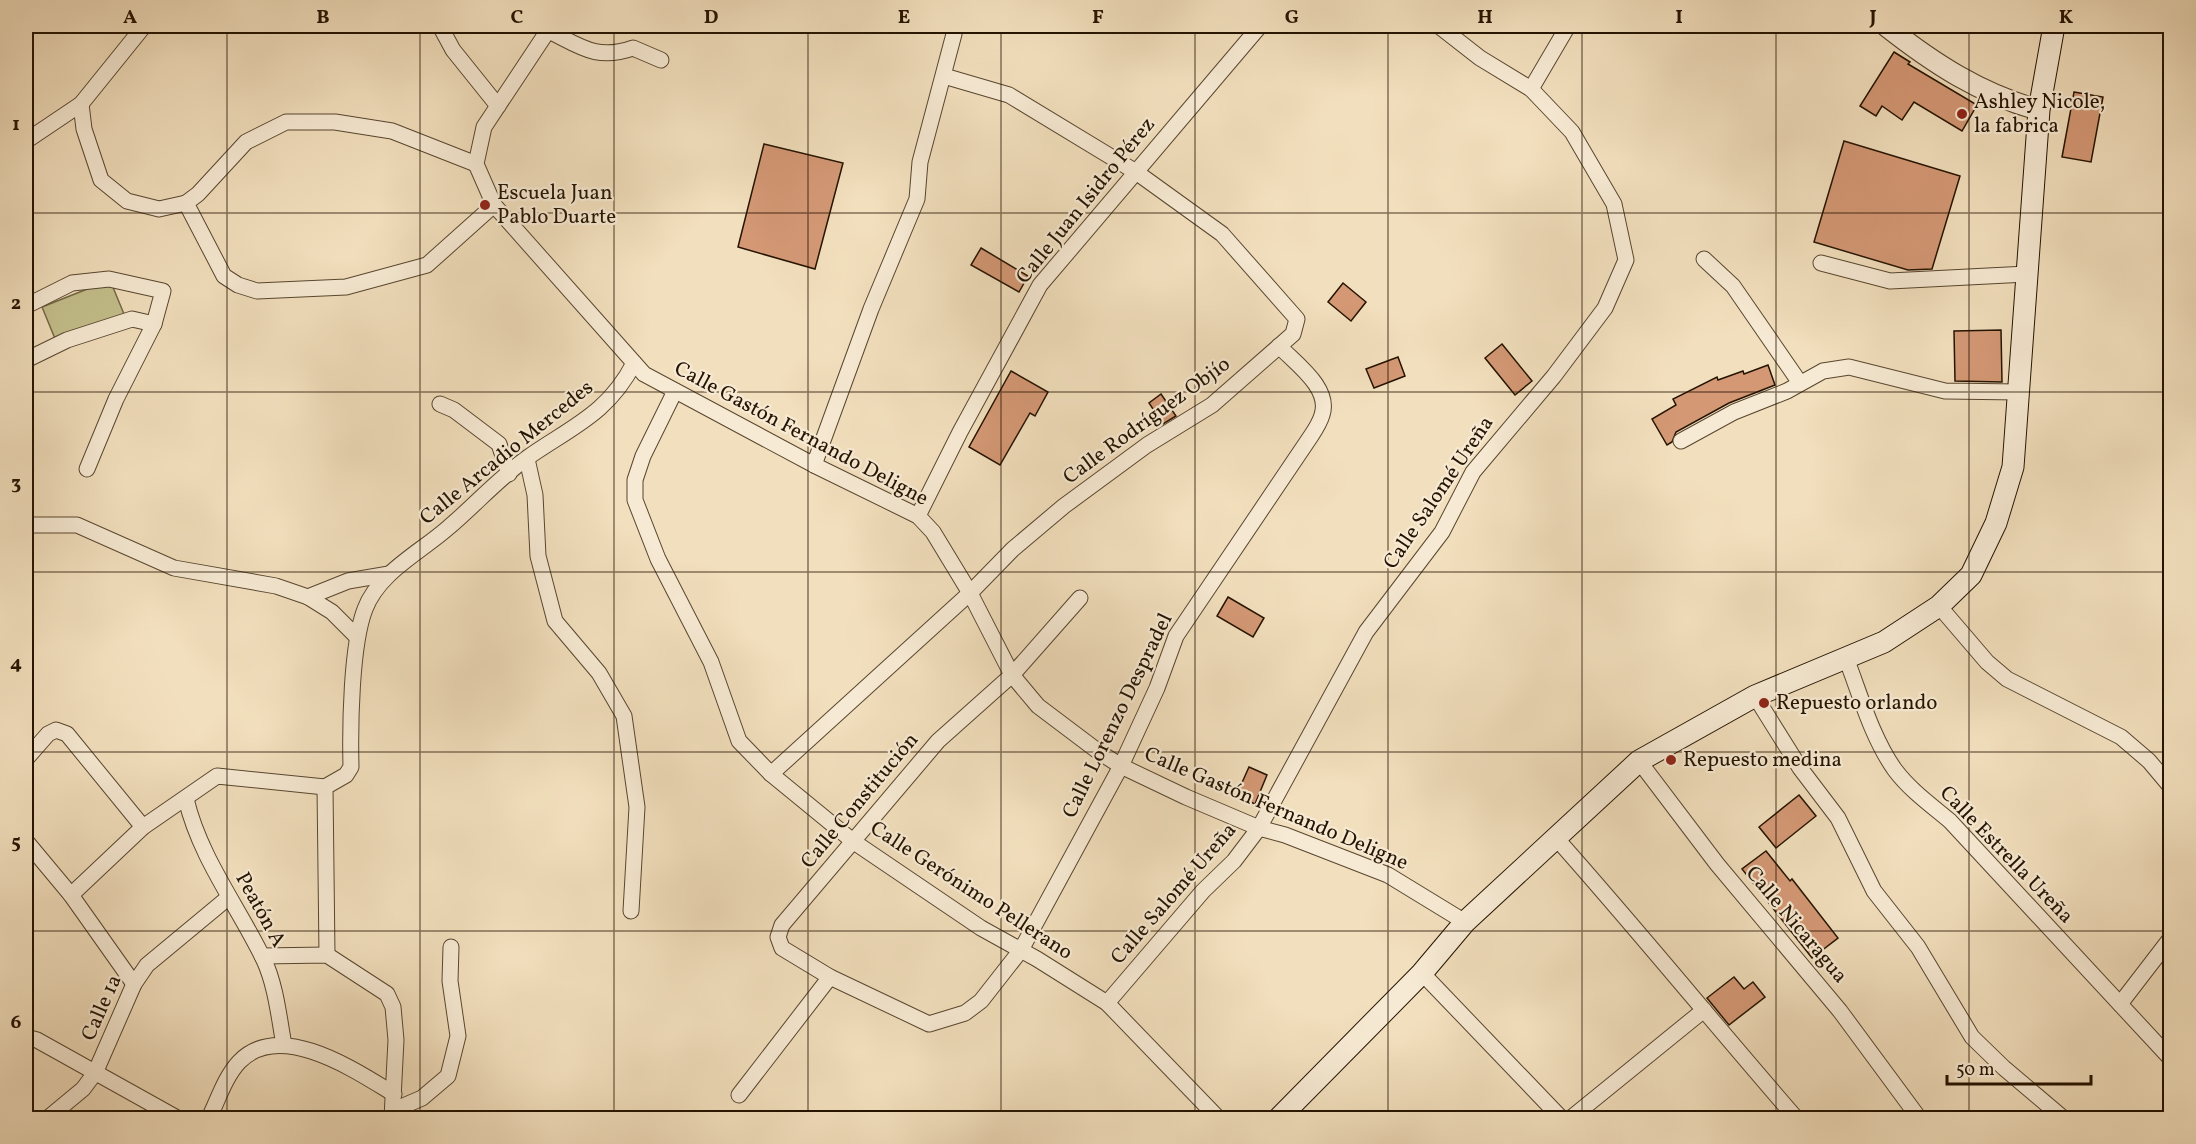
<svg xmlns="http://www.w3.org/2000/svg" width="2196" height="1144" font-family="Vollkorn,serif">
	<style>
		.green { fill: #c3bf8c; stroke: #746946; stroke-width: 1.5 }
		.building { fill: #d49875; stroke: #241300; stroke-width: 1.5 }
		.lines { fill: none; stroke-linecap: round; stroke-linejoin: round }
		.minor-casing { stroke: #58462f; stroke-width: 17 }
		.tertiary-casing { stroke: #58462f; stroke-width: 22 }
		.secondary-casing { stroke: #241300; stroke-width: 23 }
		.minor { stroke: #f7ead4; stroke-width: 15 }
		.tertiary { stroke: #f7ead4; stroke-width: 20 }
		.secondary { stroke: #f7ead4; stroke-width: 21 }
		.grid { fill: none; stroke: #241300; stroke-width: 1.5; stroke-opacity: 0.55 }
		.poi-dot { fill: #8f2418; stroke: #f7ead4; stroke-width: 2 }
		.labels { text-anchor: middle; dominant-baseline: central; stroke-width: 4.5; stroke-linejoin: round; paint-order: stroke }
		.poi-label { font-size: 21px; fill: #241300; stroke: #f7ead4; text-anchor: start }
		.street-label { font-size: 21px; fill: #241300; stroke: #f7ead4 }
		.neatline { fill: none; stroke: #241300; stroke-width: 2 }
		.grid-label { font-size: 20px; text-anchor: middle; font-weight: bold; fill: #241300 }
	</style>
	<rect width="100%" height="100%" fill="#f2dfbd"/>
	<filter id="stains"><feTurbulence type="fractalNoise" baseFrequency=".00333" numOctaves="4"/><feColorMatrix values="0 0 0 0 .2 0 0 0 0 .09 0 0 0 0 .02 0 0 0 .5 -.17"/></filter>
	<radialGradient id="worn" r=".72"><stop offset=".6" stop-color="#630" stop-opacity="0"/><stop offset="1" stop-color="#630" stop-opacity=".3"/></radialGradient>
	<!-- green -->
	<polygon class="green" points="110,280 124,314 56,341 42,307"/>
	<!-- building -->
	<g class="building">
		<polygon points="1894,52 1910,62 1908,64 1977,105 1962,131 1914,102 1902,120 1882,106 1876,116 1860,106"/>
		<polygon points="2074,92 2103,97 2091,162 2062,157"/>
		<polygon points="1844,141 1960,176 1932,269 1908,270 1814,242"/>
		<polygon points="764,144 843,163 815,269 738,247"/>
		<polygon points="981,248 1028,276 1019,292 971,265"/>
		<polygon points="1343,283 1366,302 1351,321 1328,302"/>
		<polygon points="2001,330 2002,382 1955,381 1954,331"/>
		<polygon points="1502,344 1532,381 1515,395 1485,358"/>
		<polygon points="1398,357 1405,376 1374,388 1366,369"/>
		<polygon points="1768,365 1775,385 1729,403 1676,432 1672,442 1667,445 1652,419 1676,405 1673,399 1717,377 1718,380 1743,371 1744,374"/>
		<polygon points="1011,371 1048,392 1035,416 1030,413 1000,465 969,447"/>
		<polygon points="1161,394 1176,416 1163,424 1149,403"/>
		<polygon points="1228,597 1264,618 1253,637 1217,616"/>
		<polygon points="1249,767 1267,775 1255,804 1236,796"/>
		<polygon points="1799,795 1816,816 1776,848 1759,827"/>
		<polygon points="1766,851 1790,881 1792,879 1838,938 1812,958 1742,869"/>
		<polygon points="1734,977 1744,989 1753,982 1765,997 1729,1025 1707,998"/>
	</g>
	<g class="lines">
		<defs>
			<g id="minor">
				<polyline points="440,26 453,50 498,106"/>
				<polyline points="551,26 484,127 476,164 494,205 644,374 814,465 918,516 933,532 970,593 1012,675 1038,706 1099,752 1121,766 1186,797 1259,828 1285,835 1388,875 1465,922"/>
				<path d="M547,30C580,46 596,61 633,48L661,60"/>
				<polyline points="1531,89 1568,26"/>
				<polyline points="81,104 84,129 101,180 127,201 159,209 186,203 198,194 246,142 286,122 335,122 392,131 476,164"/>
				<polyline points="26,141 81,104 144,26"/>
				<polyline points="186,203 224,276 238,285 257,291 346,287 427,265 494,205"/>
				<polyline points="1704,259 1733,286 1800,383"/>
				<polyline points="1821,263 1890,281 2027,274"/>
				<polyline points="26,306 72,283 109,279 163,291 154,324 116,399 87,469"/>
				<polyline points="26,360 67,340 132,319 154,324"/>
				<polyline points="675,391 643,456 635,480 635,500 658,559 711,662 739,741 771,774 854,842 981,928 1037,959 1107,1003 1218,1118"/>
				<polyline points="440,404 454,410 499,444 509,474"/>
				<polyline points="1681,441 1734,412 1787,391 1823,371 1849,367 1945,391 2019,392"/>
				<polyline points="527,459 535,495 538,556 555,621 599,673 624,716 637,807 631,911"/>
				<polyline points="814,465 871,309 917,199 920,162 954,34 952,26"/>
				<polyline points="918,516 960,432 1040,285 1260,26"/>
				<polyline points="26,525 77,525 174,568 276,586 308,597 332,612 357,637"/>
				<polyline points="308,597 348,581 389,574"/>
				<path d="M1080,598L1012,675L938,741L782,925L778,937L782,948L830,977L929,1024L965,1013L981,1001L1021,950L1121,766L1157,688L1176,636L1311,436C1315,430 1320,422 1322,415C1331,388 1296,364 1279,346"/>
				<polyline points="1939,606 1987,662 2007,679 2121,737 2149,761 2170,786"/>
				<path d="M1846,658C1860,694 1872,738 1895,770C1910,790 1931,805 1950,821L2170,1058"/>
				<polyline points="1755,696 1800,768 1838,818 1874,891 1918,947 1972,1037 2004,1068 2063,1118"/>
				<polyline points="26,759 48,734 56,730 67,734 143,827"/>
				<polyline points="1639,761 1717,864 1840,1011 1919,1118"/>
				<polyline points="771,774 970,593 1013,549 1064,506 1147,445 1212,405 1293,334 1297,319 1222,234 1136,172 1009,95 944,76"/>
				<path d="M186,799C200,858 238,906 264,960C276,986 279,1018 284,1045"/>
				<path d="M1556,838C1638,930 1715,1025 1796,1118"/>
				<polyline points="26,841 71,895 134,984"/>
				<polyline points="71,895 143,827 217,776 325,787"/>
				<path d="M327,955L325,787L346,775L351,767C350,727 351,645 365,609C379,572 421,552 449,527C475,505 499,478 527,458C571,427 608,414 634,363"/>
				<polyline points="262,956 327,955 387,994 393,1007 396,1040 392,1118"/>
				<polyline points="1422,973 1561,1118"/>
				<polyline points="1107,1003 1203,891 1234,861 1259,828 1366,632 1442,532 1473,472 1554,376 1605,308 1626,260 1614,204 1572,132 1531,89 1480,58 1439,26"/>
				<polyline points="2120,1004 2170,939"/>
				<polyline points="26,1037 37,1040 177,1118"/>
				<polyline points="739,1095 830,977"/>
				<polyline points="394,1110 422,1098 448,1076 458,1036 450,981 451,947"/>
				<polyline points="48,1118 83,1089 95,1073 134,984 147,965 229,897"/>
				<path d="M209,1118C218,1100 225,1077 239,1062C280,1019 356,1071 394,1094"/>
				<polyline points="1571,1118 1704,1010"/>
			</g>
			<path id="tertiary" d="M1886,26C1933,63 1980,94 2039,110"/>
			<polyline id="secondary" points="1279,1118 1422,973 1465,922 1639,761 1755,696 1884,642 1939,606 1971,575 1996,523 2013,467 2039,110 2054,26"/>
		</defs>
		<!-- minor casing -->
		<use href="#minor" class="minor-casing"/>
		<!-- tertiary casing -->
		<use href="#tertiary" class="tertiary-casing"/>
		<!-- secondary casing -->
		<use href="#secondary" class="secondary-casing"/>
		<!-- minor -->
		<use href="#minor" class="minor"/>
		<!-- tertiary -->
		<use href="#tertiary" class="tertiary"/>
		<!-- secondary -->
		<use href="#secondary" class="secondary"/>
	</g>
	<!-- grid -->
	<path class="grid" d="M227,26V1118M420,26V1118M614,26V1118M808,26V1118M1001,26V1118M1195,26V1118M1388,26V1118M1582,26V1118M1776,26V1118M1969,26V1118M26,213H2170M26,392H2170M26,572H2170M26,752H2170M26,931H2170"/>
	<!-- markers -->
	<g class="poi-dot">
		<circle cx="1962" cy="114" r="6"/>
		<circle cx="485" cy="205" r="6"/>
		<circle cx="1764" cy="703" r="6"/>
		<circle cx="1671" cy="760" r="6"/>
	</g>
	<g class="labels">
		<!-- poi labels -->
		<g class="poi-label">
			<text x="1974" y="102">Ashley Nicole,<tspan x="1974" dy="24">la fabrica</tspan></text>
			<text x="497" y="193">Escuela Juan<tspan x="497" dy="24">Pablo Duarte</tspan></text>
			<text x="1776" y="703">Repuesto orlando</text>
			<text x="1683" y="760">Repuesto medina</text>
		</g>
		<!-- street labels -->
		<g class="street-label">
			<text transform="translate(1086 201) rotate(-51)">Calle Juan Isidro Pérez</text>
			<text transform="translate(1147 421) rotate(-36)">Calle Rodríguez Objío</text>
			<text transform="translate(801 434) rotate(28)">Calle Gastón Fernando Deligne</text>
			<text transform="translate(507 453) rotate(-39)">Calle Arcadio Mercedes</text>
			<text transform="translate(1439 493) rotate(-56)">Calle Salomé Ureña</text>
			<text transform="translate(1118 716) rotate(-64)">Calle Lorenzo Despradel</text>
			<text transform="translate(860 801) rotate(-50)">Calle Constitución</text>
			<text transform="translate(1276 809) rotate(23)">Calle Gastón Fernando Deligne</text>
			<text transform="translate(2006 855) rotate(46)">Calle Estrella Ureña</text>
			<text transform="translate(971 891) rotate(33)">Calle Gerónimo Pellerano</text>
			<text transform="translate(1174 894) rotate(-49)">Calle Salomé Ureña</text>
			<text transform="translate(260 910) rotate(61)">Peatón A</text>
			<text transform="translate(1796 925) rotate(50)">Calle Nicaragua</text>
			<text transform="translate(102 1008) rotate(-66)">Calle 1a</text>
		</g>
	</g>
	<!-- margin -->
	<rect width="2196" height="1144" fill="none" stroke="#f2dfbd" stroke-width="66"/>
	<!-- scale -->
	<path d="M1947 1075v9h144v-9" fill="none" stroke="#241300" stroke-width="3"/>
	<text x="1956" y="1075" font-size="18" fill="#241300" stroke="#f7ead4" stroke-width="4.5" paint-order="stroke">50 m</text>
	<rect x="33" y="33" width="2130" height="1078" class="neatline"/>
	<g class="grid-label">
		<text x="130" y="23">A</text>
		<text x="323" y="23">B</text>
		<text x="517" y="23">C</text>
		<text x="711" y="23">D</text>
		<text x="904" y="23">E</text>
		<text x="1098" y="23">F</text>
		<text x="1292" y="23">G</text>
		<text x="1485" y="23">H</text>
		<text x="1679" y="23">I</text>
		<text x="1873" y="23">J</text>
		<text x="2066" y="23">K</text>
		<text x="16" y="130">1</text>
		<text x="16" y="309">2</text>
		<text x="16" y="489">3</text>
		<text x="16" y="669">4</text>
		<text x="16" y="848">5</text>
		<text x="16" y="1028">6</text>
	</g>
	<rect width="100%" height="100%" filter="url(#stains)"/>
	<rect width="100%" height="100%" fill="url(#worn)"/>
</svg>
